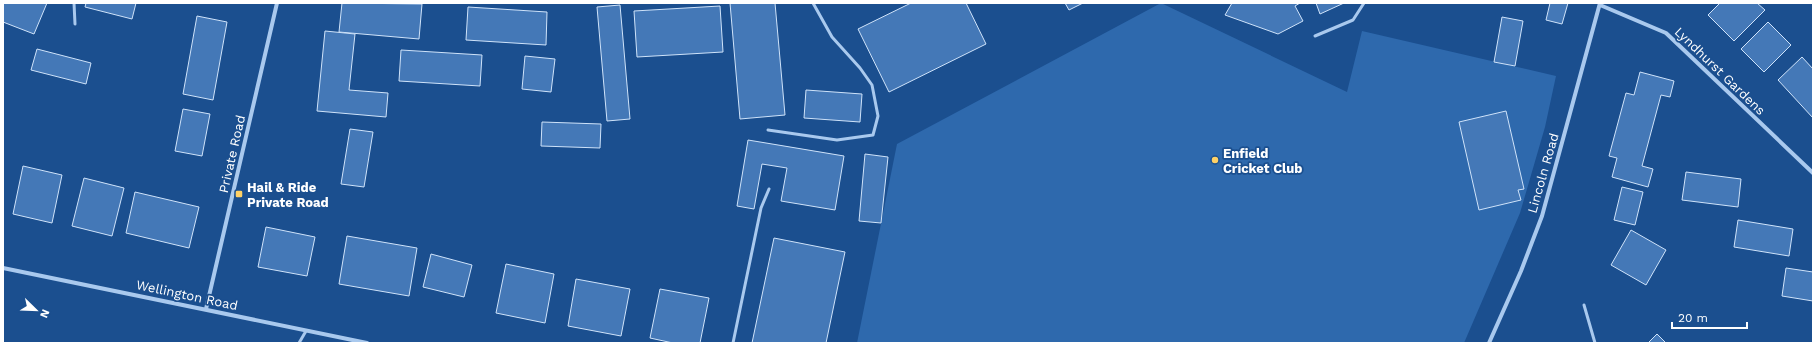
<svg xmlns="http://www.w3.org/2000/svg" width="1816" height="346" font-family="'Work Sans',sans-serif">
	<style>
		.green { fill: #2e69ad }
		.building { fill: #4478b7; stroke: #cfe3fa }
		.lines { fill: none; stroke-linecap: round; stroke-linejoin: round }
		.lane { stroke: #a9c9ee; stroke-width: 3 }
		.street { stroke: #a9c9ee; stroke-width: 4 }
		.poi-dot { fill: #ffd166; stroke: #1b4f8f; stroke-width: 1.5 }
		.labels { text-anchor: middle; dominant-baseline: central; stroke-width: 3.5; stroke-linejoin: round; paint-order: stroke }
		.street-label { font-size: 13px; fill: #fff; stroke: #1b4f8f }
		.poi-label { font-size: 13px; font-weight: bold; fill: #fff; stroke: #1b4f8f; text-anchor: start }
	</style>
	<rect width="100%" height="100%" fill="#1b4f8f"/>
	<!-- green -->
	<polygon class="green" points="1161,3 1347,92 1362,31 1556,76 1545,127 1520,213 1464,343 857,343 897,144"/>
	<!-- building -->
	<g class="building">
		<polygon points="3,3 47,3 34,34 3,22"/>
		<polygon points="86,3 136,3 132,19 85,7"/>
		<polygon points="342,3 422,4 419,39 339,32"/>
		<polygon points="730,3 775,3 785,115 740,119"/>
		<polygon points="911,3 966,3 986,44 889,92 858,29"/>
		<polygon points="1065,3 1083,3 1069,10"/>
		<polygon points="1232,3 1300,3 1295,6 1303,21 1278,34 1225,15"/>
		<polygon points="1316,3 1344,3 1320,14"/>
		<polygon points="1550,3 1568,3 1562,24 1546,20"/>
		<polygon points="1720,3 1757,3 1765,10 1734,41 1708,15"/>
		<polygon points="620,5 630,119 607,121 597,7"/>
		<polygon points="720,6 723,52 637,57 634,11"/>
		<polygon points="468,7 547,12 546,45 466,40"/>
		<polygon points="197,16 227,22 213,100 183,94"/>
		<polygon points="1502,17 1523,21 1515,66 1494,62"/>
		<polygon points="1768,22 1791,45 1764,72 1741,49"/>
		<polygon points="325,31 355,34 349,90 388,93 386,117 317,111"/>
		<polygon points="37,49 91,63 86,84 31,70"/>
		<polygon points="401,50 482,55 480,86 399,81"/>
		<polygon points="525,56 555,59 551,92 522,89"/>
		<polygon points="1802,57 1813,69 1813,118 1778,80"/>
		<polygon points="1640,72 1674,81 1670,97 1661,95 1642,166 1653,169 1648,187 1612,177 1617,158 1609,156 1626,93 1634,95"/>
		<polygon points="806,90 862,94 860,122 804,118"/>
		<polygon points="183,109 210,114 202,156 175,151"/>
		<polygon points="1506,111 1524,189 1518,190 1521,200 1479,210 1459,122"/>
		<polygon points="542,122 601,124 600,148 541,146"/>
		<polygon points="350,129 373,132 364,187 341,184"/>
		<polygon points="748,140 844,156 835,210 781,201 787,168 762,164 754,209 737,206"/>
		<polygon points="865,154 888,157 881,223 859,221"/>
		<polygon points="23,166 62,175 52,223 13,214"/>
		<polygon points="1686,172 1741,179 1738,207 1682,200"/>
		<polygon points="84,178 124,188 112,236 72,226"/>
		<polygon points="1622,187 1643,192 1635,225 1614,220"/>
		<polygon points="135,192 199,207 189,248 126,233"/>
		<polygon points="1738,220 1793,229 1789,256 1734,247"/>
		<polygon points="266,227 315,237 307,276 258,267"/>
		<polygon points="1631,230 1666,250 1646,285 1611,265"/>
		<polygon points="347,236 417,248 409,296 339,284"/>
		<polygon points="774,238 845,252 826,343 752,343"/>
		<polygon points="431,254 472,265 464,297 423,287"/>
		<polygon points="506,264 554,274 545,323 496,313"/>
		<polygon points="1786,268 1813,272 1813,301 1782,296"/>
		<polygon points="576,279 630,289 621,336 568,326"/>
		<polygon points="660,289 709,298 700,343 673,343 650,338"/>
		<polygon points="1657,334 1666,343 1648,343"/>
	</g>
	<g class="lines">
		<!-- lane -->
		<g class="lane">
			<polyline points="74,3 75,24"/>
			<polyline points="1315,36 1353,20 1364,3"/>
			<polyline points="768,130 837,140 873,135 878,116 872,85 860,68 832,37 813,3"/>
			<polyline points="1584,305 1595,343"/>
			<polyline points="299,343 306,331"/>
			<polyline points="733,343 761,208 769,189"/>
		</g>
		<!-- street -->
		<g class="street">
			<polyline points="1600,5 1666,33 1813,173"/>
			<polyline points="3,268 367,343"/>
			<polyline points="206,309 277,3"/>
			<polyline points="1489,343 1521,271 1542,216 1600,3"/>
		</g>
	</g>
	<!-- markers -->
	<g class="poi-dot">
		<circle cx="1215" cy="160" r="4"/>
		<rect x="235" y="190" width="8" height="8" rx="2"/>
	</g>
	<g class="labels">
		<!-- street labels -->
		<g class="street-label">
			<text transform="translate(1720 71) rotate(44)">Lyndhurst Gardens</text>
			<text transform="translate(232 154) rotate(-77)">Private Road</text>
			<text transform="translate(1543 173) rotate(-74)">Lincoln Road</text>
			<text transform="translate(187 295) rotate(12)">Wellington Road</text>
		</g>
		<!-- poi labels -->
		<g class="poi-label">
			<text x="1223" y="153">Enfield<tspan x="1223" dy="15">Cricket Club</tspan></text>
			<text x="247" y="187">Hail &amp; Ride<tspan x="247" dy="15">Private Road</tspan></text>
		</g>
	</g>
	<!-- border -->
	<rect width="1816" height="346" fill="none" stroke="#ffffff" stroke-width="8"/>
	<!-- north arrow -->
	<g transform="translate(36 310) rotate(113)" stroke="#1b4f8f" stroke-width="3" paint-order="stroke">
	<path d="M0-3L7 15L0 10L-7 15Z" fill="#ffffff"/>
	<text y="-6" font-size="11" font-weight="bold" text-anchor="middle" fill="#ffffff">N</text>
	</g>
	<!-- scale -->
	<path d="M1672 322v6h75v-6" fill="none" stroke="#ffffff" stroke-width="2"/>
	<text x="1678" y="322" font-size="12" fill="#ffffff" stroke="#1b4f8f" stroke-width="3" paint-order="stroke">20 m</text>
</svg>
